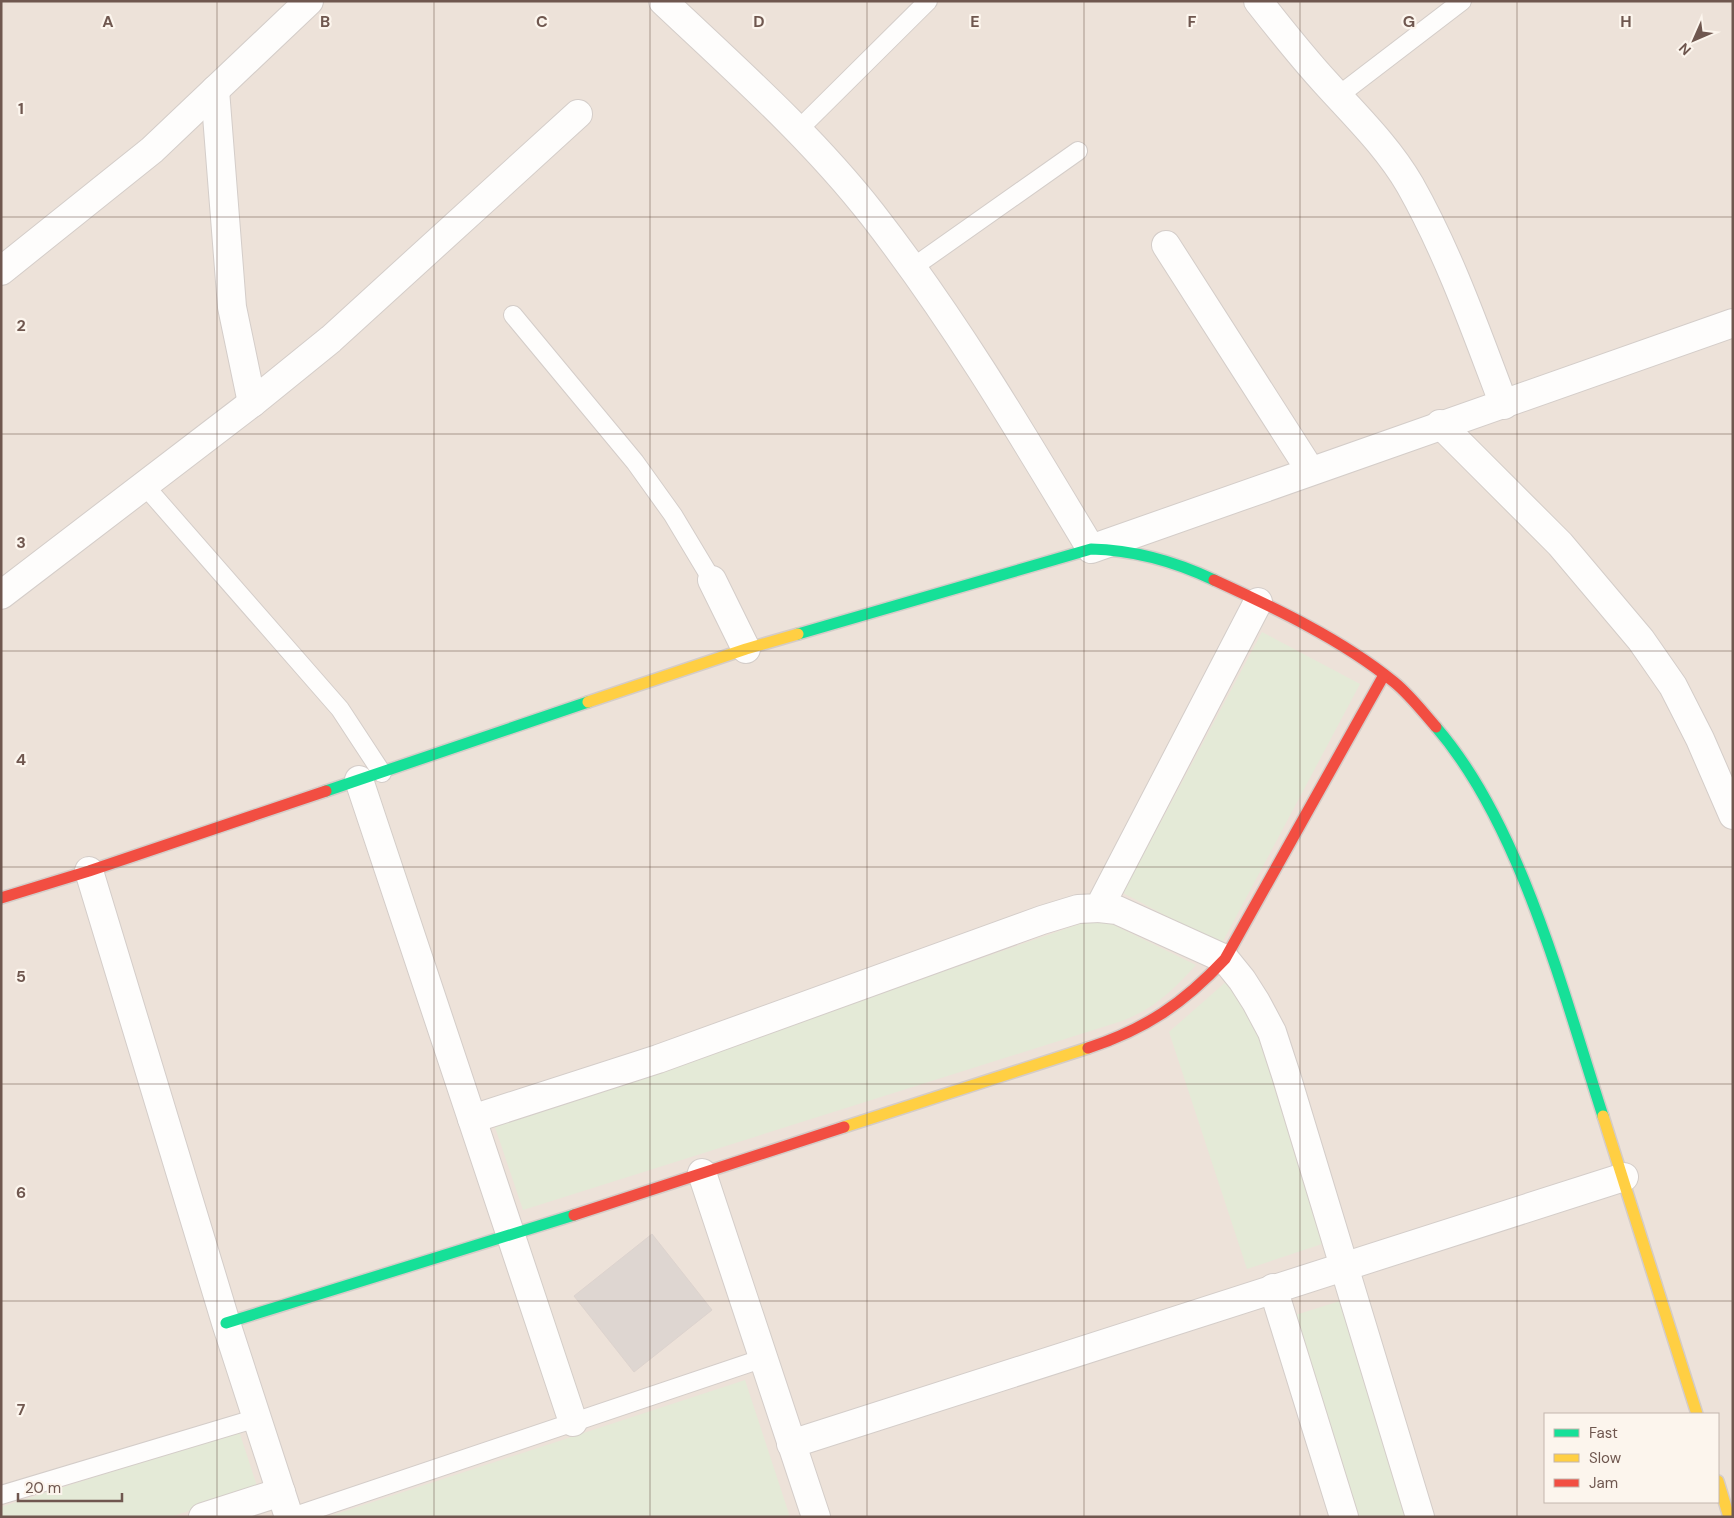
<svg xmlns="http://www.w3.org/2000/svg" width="1734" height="1518" font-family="'DM Sans',sans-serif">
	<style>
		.residential { fill: #ede2d9; fill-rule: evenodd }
		.green { fill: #e4ead7 }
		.building { fill: #ded6d1; stroke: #ddd3ce }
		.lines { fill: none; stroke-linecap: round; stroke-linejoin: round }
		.lane-casing { stroke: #d4cdc9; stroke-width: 20 }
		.street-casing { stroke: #d4cdc9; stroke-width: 30 }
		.fast-casing { stroke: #d4ccc8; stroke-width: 14 }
		.slow-casing { stroke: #d4ccc8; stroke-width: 14 }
		.jam-casing { stroke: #d4ccc8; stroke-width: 14 }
		.lane { stroke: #fefdfc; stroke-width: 18 }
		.street { stroke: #fefdfc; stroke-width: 28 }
		.fast { stroke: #16e098; stroke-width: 11 }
		.slow { stroke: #ffcf43; stroke-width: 11 }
		.jam { stroke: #f24e42; stroke-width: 11 }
		.grid { fill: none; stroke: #6f574f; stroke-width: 1; stroke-opacity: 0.55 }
		.grid-label { font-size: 16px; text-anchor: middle; font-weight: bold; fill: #6f574f; stroke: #fcf5ed; stroke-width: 4.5; stroke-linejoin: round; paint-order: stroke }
	</style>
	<rect width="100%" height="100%" fill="#f5f0eb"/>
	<!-- residential -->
	<path class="residential" d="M1,1H1733V1517H1ZM1545,1414H1718V1502H1545Z"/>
	<!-- green -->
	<g class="green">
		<polygon points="1262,632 1360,684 1221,945 1123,893"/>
		<path d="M1094,919L1112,924L1196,965C1172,991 1155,1008 1122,1021L523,1210L495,1127Z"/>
		<polygon points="1228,980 1243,998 1259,1037 1325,1243 1247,1269 1169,1032"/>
		<polygon points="1340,1301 1410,1517 1357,1517 1292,1316"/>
		<polygon points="745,1380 790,1517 327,1517"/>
		<polygon points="239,1431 258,1489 170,1517 1,1517 1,1507"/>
	</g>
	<!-- building -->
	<polygon class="building" points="652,1234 712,1310 634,1372 574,1296"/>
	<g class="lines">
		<defs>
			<g id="lane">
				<polyline points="1338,96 1462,1"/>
				<polyline points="797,131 928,1"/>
				<polyline points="912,268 1078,151"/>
				<polyline points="513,315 635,462 673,515 712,580"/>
				<polyline points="145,486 340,709 382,773"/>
				<polyline points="1,1495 257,1418"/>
				<polyline points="292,1517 764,1358"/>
			</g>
			<g id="street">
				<path d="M663,1C735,69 811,136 872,214C954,319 1022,434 1091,549L1733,323"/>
				<path d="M1258,1C1280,29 1302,57 1326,83C1355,115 1388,147 1410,185C1449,254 1476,331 1504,405"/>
				<polyline points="215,90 232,307 252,403"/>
				<polyline points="1166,245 1310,470"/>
				<polyline points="1,271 152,150 309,1"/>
				<polyline points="1440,424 1560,544 1641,640 1673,686 1700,739 1733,815"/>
				<polyline points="712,580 746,649"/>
				<polyline points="1,595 252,403 331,339 578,114"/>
				<polyline points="359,780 573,1422"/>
				<polyline points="89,871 226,1323 289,1517"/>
				<polyline points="1099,908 1117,910 1225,959 1242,980 1256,1002 1272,1032 1286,1075 1420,1517"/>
				<polyline points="472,1119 658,1059 1042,920 1078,909 1099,908 1258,602"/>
				<polyline points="702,1173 816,1517"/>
				<polyline points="1273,1288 1344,1517"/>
				<polyline points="791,1444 1624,1177"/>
				<polyline points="203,1517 281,1492"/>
			</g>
			<g id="fast">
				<path d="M798,634L1091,549C1135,550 1174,561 1214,580"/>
				<path d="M1436,727C1521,825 1563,993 1603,1116"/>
				<polyline points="326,791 588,702"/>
				<polyline points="226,1323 574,1215"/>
			</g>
			<g id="slow">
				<polyline points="588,702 746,649 798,634"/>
				<polyline points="1603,1116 1697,1414"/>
				<polyline points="844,1127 1088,1048"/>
				<polyline points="1718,1481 1729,1517"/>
			</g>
			<g id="jam">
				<path d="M1214,580C1275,608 1341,639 1394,682C1410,695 1422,711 1436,727"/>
				<polyline points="1,898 89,871 326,791"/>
				<path d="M1088,1048C1146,1029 1184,1003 1225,959L1384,675"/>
				<polyline points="574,1215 844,1127"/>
			</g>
		</defs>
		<!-- lane casing -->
		<use href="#lane" class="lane-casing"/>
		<!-- street casing -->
		<use href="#street" class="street-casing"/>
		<!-- fast casing -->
		<use href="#fast" class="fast-casing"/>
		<!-- slow casing -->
		<use href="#slow" class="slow-casing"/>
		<!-- jam casing -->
		<use href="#jam" class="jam-casing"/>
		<!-- lane -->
		<use href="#lane" class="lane"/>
		<!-- street -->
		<use href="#street" class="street"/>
		<!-- fast -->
		<use href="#fast" class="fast"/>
		<!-- slow -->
		<use href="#slow" class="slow"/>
		<!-- jam -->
		<use href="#jam" class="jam"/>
	</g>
	<!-- grid -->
	<path class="grid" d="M217,1V1517M434,1V1517M650,1V1517M867,1V1517M1084,1V1517M1300,1V1517M1517,1V1517M1,217H1733M1,434H1733M1,651H1733M1,867H1733M1,1084H1733M1,1301H1733"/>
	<g class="grid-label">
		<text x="108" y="27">A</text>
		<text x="325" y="27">B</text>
		<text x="542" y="27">C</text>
		<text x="759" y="27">D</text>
		<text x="975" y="27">E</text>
		<text x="1192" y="27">F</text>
		<text x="1409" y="27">G</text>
		<text x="1626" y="27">H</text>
		<text x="21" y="114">1</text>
		<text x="21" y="331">2</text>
		<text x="21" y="548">3</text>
		<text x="21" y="765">4</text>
		<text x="21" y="982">5</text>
		<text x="21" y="1198">6</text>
		<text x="21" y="1415">7</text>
	</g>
	<!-- border -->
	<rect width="1734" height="1518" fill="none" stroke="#6f574f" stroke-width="5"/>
	<!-- legend -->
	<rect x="1544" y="1413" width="175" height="90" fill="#fcf5ed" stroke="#c4b6ae"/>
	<rect x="1554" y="1429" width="25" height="8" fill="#16e098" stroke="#c4b6ae"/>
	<text x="1589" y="1438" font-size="15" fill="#6f574f">Fast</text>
	<rect x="1554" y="1454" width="25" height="8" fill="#ffcf43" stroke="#c4b6ae"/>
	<text x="1589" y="1463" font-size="15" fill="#6f574f">Slow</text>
	<rect x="1554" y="1479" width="25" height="8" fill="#f24e42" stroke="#c4b6ae"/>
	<text x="1589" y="1488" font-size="15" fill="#6f574f">Jam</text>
	<!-- north arrow -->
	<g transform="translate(1694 40) rotate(225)" stroke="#fcf5ed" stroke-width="4" paint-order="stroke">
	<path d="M0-4L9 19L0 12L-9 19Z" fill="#6f574f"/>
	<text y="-8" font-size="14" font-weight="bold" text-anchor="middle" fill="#6f574f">N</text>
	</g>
	<!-- scale -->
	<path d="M18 1493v8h104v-8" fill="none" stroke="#6f574f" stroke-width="2.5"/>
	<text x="25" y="1493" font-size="15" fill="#6f574f" stroke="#fcf5ed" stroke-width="4" paint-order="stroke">20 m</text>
</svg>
